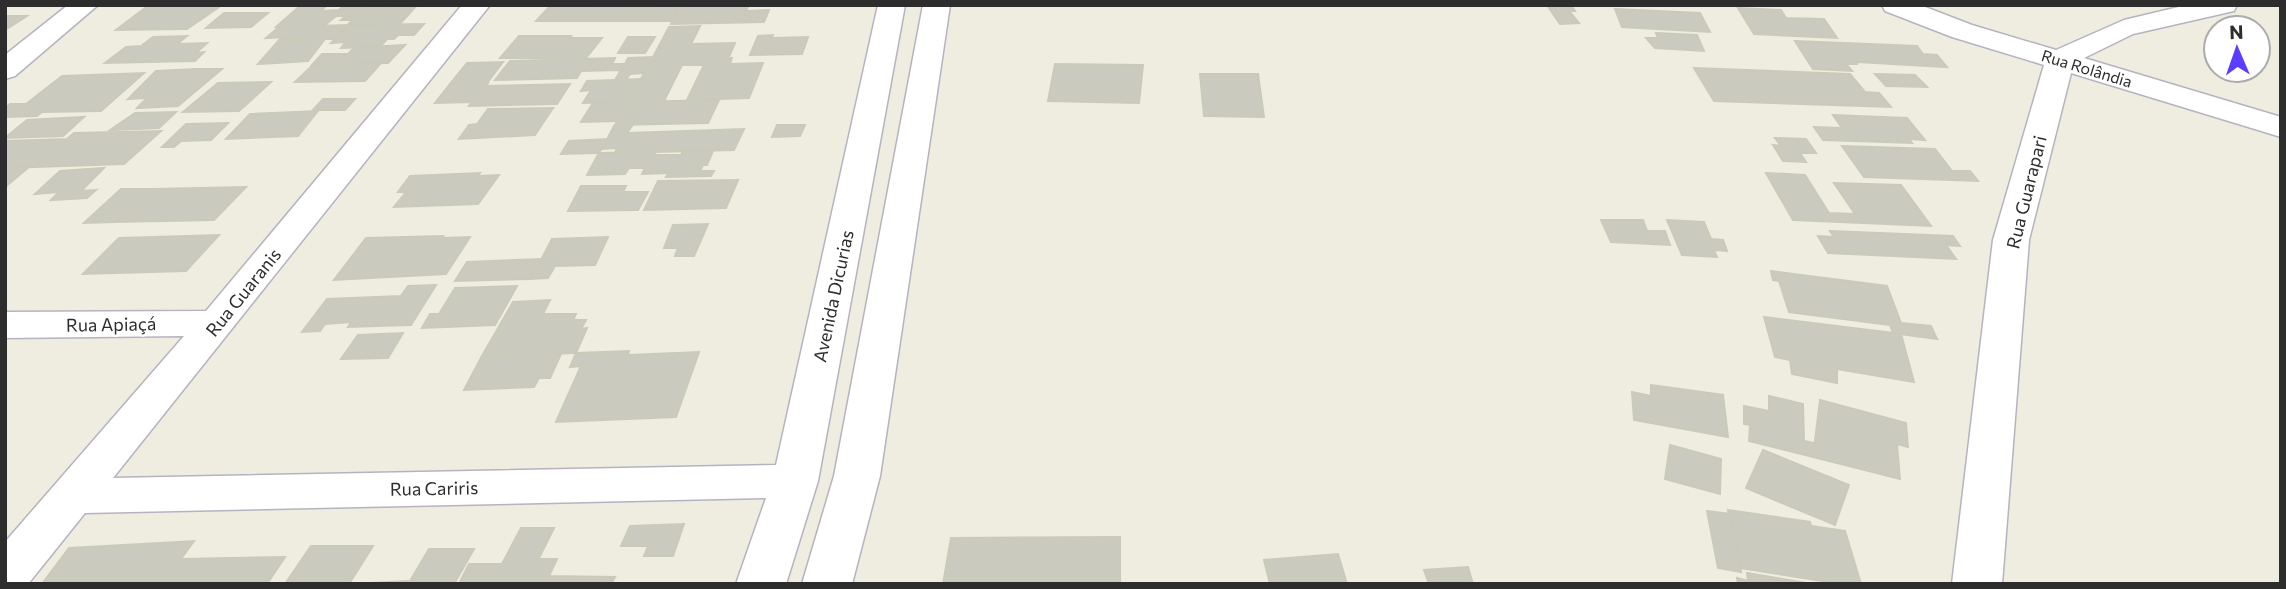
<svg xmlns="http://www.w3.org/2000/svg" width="2286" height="589" font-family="Commissioner,sans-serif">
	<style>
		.building { fill: #cbcabe; stroke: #cbcab9; stroke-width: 2 }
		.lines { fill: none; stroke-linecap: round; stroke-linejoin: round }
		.street-casing { stroke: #b5b3c1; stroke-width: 3 }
		.street { fill: #fff; fill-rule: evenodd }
		.labels { text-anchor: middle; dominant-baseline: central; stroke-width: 5; stroke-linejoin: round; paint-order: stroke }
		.far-street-label { font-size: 16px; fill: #2d2d2d; stroke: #fff }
		.street-label { font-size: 18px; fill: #2d2d2d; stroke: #fff }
	</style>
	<rect width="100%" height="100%" fill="#efede0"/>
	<!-- building -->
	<g class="building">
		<polygon points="149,5 222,5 187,29 116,30"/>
		<polygon points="301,5 327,5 321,11 339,10 344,5 368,5 357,16 336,16 324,26 276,27"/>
		<polygon points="368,5 390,5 374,21 361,21 356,25 347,26 352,20 341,20 346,16 357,16"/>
		<polygon points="417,5 399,25 356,25 361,21 374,21 389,6"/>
		<polygon points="551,5 651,8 653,5 680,5 672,21 536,21"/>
		<polygon points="680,5 749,5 746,11 769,10 764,22 671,24"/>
		<polygon points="1547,5 1571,5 1575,11 1569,11 1579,23 1560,24"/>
		<polygon points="1738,8 1781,10 1786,18 1824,19 1837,38 1754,34"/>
		<polygon points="1615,9 1700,13 1710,32 1622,27"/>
		<polygon points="224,13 268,13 251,27 206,28"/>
		<polygon points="5,16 27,16 5,30"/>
		<polygon points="424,24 414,35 398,35 394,39 387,39 380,47 341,48 346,42 331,43 349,25"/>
		<polygon points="348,25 335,39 325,39 308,61 258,64 280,39 303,38 306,36 266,38 279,27"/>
		<polygon points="700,26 691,44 735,43 728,59 651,61 669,27"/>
		<polygon points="1656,33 1697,35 1704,51 1655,48 1646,38 1658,38"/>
		<polygon points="773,35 772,38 808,37 802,54 750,55 758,36"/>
		<polygon points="187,36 177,44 207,43 196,53 204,52 195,61 105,63 126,47 141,46 153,37"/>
		<polygon points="519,36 571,36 569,38 602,38 586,58 500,58"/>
		<polygon points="628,37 655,37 645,53 618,53"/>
		<polygon points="1795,41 1917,46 1923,54 1937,55 1947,67 1857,62 1857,64 1846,64 1852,71 1813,69"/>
		<polygon points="405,45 388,63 312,65 322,54 348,54 354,48"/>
		<polygon points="653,57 644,73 630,74 626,80 615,80 621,70 581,71 577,78 495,80 510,61 615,58 612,64 625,64 628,58"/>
		<polygon points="732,58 730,64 763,63 749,98 687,100 704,65 682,65 664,101 628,102 651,61"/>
		<polygon points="503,62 487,83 450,84 467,63"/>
		<polygon points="381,63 365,81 295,82 313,65"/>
		<polygon points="1055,64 1143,65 1139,103 1048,101"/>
		<polygon points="1694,68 1850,74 1865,92 1879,93 1891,107 1714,101"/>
		<polygon points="196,69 222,69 178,106 137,108 147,98 128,99 156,71"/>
		<polygon points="144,73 101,111 42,112 37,116 5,117 5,108 10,104 26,104 62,76"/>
		<polygon points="1200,74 1258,74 1264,117 1204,116"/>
		<polygon points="1875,74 1915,75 1927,87 1886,86"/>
		<polygon points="641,79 628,102 583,103 591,90 581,91 587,81"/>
		<polygon points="271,82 239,111 183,112 218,83"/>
		<polygon points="488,83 486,86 570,84 557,104 469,106 472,102 435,103 450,84"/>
		<polygon points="323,99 355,99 345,110 313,110"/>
		<polygon points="719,100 708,123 615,125 628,102"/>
		<polygon points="628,102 617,121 581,122 593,103"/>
		<polygon points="553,108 535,135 459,139 469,125 477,124 488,109"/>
		<polygon points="318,111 298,136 226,139 250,114"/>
		<polygon points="176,112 159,128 110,130 135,113"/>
		<polygon points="1833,115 1907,118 1925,140 1909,139 1912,143 1823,140 1814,127 1842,128"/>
		<polygon points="84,117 63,136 5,138 27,120"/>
		<polygon points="228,123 211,140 181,141 174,147 162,147 186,124"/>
		<polygon points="777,125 805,125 800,136 772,137"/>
		<polygon points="614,126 632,126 627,133 744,129 734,150 615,153 617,148 602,149"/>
		<polygon points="161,131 124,164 5,168 5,141 67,139 74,133"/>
		<polygon points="1775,138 1806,139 1816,153 1800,153 1806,162 1783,161 1773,145 1781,146"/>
		<polygon points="607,139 599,153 561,154 569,141"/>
		<polygon points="1842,146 1935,149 1952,171 1970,171 1978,181 1864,177"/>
		<polygon points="683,151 713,151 707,165 675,165 670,173 642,174 645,168 629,168 625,174 587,175 599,153 656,152 654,155 681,155"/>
		<polygon points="675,165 703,165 700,171 714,171 711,176 666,177"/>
		<polygon points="29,167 5,187 5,168"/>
		<polygon points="104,168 81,191 96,190 87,198 51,200 59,192 35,194 60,171"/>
		<polygon points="480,173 478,176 499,175 478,204 394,207 406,192 398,192 410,176"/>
		<polygon points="1766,173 1805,175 1829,213 1855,214 1834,183 1901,185 1931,226 1793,220"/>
		<polygon points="738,180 726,208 644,210 658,181"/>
		<polygon points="581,186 626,186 623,192 648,192 638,210 568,211"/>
		<polygon points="246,187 214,220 116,222 152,189"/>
		<polygon points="121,189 152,189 116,222 84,223"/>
		<polygon points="1601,220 1643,220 1647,231 1665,231 1670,245 1611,242"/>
		<polygon points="1667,220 1704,222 1711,239 1723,240 1727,251 1714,250 1717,257 1682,255"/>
		<polygon points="708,224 694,256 675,256 678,248 664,248 673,225"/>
		<polygon points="1830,231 1953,236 1960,246 1946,245 1956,259 1828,253 1818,236 1834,237"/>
		<polygon points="219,235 186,271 83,274 119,238"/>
		<polygon points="443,236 441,238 470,237 446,274 334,280 366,238"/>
		<polygon points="608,237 595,265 555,266 548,278 531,279 552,239"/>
		<polygon points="541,259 531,279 455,281 467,262"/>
		<polygon points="1771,271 1887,286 1901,323 1931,326 1937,339 1893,333 1890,325 1789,312 1779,281 1773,280"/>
		<polygon points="436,285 411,325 348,327 351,322 325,324 320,331 302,332 327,299 401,296 408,286"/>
		<polygon points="517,286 495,325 422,328 430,314 439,314 455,288"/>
		<polygon points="550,300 543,314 576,314 573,320 586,320 581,329 587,328 576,353 482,356 513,302"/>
		<polygon points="1764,317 1901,334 1914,382 1837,369 1837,383 1792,374 1790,360 1775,357"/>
		<polygon points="403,333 388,358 341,359 358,335"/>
		<polygon points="629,351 628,355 699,352 676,417 556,422 581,366 570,367 576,353"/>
		<polygon points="561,354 550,378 539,378 534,387 464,390 482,356"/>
		<polygon points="1651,385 1723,395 1728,437 1634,420 1632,392 1651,396"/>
		<polygon points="1769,396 1803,404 1804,441 1814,443 1813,457 1749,441 1750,425 1744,424 1744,406 1769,411"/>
		<polygon points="1820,400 1906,423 1908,447 1897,444 1900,479 1813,457"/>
		<polygon points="1670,445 1721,459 1720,494 1665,479"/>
		<polygon points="1763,450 1849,485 1835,525 1746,488"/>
		<polygon points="1728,510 1810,522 1811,526 1845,531 1861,584 1841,584 1741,568"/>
		<polygon points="1707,511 1730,514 1741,572 1718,568"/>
		<polygon points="684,524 673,556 644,556 648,546 621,546 630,526"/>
		<polygon points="521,528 554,528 526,584 459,584 469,564 502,564"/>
		<polygon points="1120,537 1120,584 943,584 951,538"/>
		<polygon points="194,541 181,559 285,557 267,584 42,584 69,548"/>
		<polygon points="311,546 373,546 349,584 285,584"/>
		<polygon points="429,549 474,549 454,584 349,584 410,581"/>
		<polygon points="1338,554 1347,584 1270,584 1264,560"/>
		<polygon points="538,559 557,559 549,576 615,577 611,584 526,584"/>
		<polygon points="1468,567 1473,584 1429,584 1424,570"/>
		<polygon points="1747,573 1812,584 1738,584 1737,578 1748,581"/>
	</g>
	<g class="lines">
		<defs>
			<g id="street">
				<polygon points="68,5 98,5 15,76 5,79 5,55"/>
				<polygon points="462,5 490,5 113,478 776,465 878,5 905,5 818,481 786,584 736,584 766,498 85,513 28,584 5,584 5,542 184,336 5,338 5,312 206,311"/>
				<polygon points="923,5 950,5 880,476 852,584 802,584 834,476"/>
				<polygon points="1882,5 1920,5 1972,25 2056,50 2124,20 2187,5 2237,5 2234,11 2133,34 2084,58 2281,117 2281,137 2071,73 2029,240 2002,584 1952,584 1993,240 2044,65 1952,37 1885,11"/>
			</g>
		</defs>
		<!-- street casing -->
		<use href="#street" class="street-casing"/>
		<!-- street -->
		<use href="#street" class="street"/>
	</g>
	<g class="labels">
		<!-- far-street labels -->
		<g class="far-street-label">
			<text transform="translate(2087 68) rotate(17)">Rua Rolândia</text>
		</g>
		<!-- street labels -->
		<g class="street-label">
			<text transform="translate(2026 192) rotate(-76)">Rua Guarapari</text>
			<text transform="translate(243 292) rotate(-51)">Rua Guaranis</text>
			<text transform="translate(833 296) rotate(-78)">Avenida Dicurias</text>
			<text transform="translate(111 324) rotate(-1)">Rua Apiaçá</text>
			<text transform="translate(434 488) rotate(-1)">Rua Cariris</text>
		</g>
	</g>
	<!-- border -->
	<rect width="2286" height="589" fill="none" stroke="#2d2d2d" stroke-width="14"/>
	<!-- north arrow -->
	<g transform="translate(2237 49) rotate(358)"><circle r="33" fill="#ffffff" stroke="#ababab" stroke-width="2"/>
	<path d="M0-5L12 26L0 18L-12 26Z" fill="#5a3dfe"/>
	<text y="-10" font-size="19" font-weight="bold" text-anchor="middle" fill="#2d2d2d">N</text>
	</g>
</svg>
